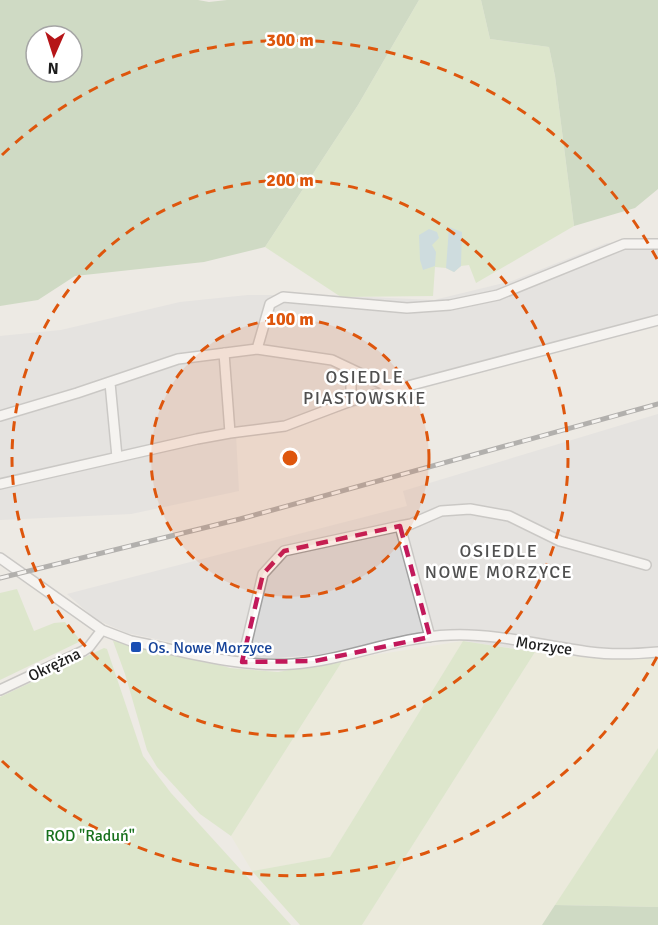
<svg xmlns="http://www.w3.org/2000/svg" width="658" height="925" viewBox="0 0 658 925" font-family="Signika,sans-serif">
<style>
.residential{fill:#dbdbdb}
.farmland{fill:#e9ead2}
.grass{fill:#cae3af}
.forest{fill:#abc89d;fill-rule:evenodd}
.water{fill:#a9cdd7}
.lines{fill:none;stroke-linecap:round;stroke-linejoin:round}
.minor-casing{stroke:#a1a1a1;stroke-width:12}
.minor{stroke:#fff;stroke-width:9}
.rail-casing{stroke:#6b6b6b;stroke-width:5}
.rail{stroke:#fff;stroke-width:3;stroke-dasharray:9;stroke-linecap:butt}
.marked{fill:none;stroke:#c2185b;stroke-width:4.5;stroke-dasharray:12 8;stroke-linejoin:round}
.ring{fill:none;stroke:#de560d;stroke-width:3;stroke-dasharray:10 8}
.transit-dot{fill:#1a4fb4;stroke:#fff;stroke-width:2}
.labels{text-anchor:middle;stroke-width:5;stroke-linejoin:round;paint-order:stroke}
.street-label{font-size:16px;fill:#1d1d1d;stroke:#fff}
.transit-label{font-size:16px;fill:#164399;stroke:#fff;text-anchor:start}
.park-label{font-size:16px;fill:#17701c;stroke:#fff}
.neighbourhood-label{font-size:18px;letter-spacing:1.5px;fill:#505050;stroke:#fff}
.centre{fill:#de560d;stroke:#fff;stroke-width:3}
.ring-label{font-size:18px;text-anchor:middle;font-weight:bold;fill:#de560d;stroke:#fff;stroke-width:5;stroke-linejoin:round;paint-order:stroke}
</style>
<rect width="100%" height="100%" fill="#edeae4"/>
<path class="residential" d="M 658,241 L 658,320 L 254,436 L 236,436 L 239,491 L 131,514 L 0,520 L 0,336 L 61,330 L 180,302 L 248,295 L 323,295 L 434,300 L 512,281 L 607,243 Z
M 658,414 L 658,657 L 594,658 L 544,653 L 463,641 L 460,629 L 413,634 L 318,655 L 277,658 L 243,657 L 127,633 L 95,619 L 67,594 L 407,506 L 403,491 Z"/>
<path class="farmland" d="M 463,641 L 330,857 L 252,871 L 231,836 L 343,660 Z
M 535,652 L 594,658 L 658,657 L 658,748 L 542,925 L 362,925 Z"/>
<path class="grass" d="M 419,0 L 481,0 L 490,39 L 549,47 L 555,76 L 574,226 L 476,283 L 469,265 L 461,266 L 454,272 L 446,268 L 435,267 L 433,296 L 341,297 L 265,247 L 358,105 Z
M 17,589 L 34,631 L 54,623 L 65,622 L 81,641 L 0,680 L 0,593 Z
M 113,641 L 171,651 L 230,668 L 278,672 L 343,660 L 231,836 L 200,814 L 157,767 L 147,750 L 125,674 Z
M 463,641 L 535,652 L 362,925 L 300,925 L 252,871 L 330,857 Z
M 104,648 L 107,649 L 143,756 L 171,793 L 291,925 L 0,925 L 0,697 Z
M 658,748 L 658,907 L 555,905 Z"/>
<path class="forest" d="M 0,0 L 198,0 L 209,2 L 227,0 L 419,0 L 358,105 L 265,247 L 204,262 L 75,276 L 38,300 L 0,306 ZM 36,36 L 72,36 L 72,72 L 36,72 Z
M 481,0 L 658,0 L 658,189 L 635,208 L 574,226 L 555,76 L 549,47 L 490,39 Z
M 555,905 L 658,907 L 658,925 L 542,925 Z"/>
<path class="water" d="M 449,227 L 462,232 L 461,266 L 454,272 L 446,268 Z
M 429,229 L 437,232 L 439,238 L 432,245 L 436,252 L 435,266 L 423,270 L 420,260 L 419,235 Z"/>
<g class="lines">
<defs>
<path id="minor" d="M 257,349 L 270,304 L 283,297 L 407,308 L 450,305 L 498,295 L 624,244 L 658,244
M 224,353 L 230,433
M 351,369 L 351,401
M 110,383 L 117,457
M 0,416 L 77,393 L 178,359 L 257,349 L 332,360 L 393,389
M 0,484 L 197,439 L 230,433 L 285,426 L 351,401 L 658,320
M 400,526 L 411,524 L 441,511 L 470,509 L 509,516 L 560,541 L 646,565
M 0,558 L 102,630 L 131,641 C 184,651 239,668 293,664 C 346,660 396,637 450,635 C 497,633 544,646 590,652 C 612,655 636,654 658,652
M 242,662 L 263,574 L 284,551 L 400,526 L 430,637
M 0,690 L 83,651 L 89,647 L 102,630"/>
</defs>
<use href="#minor" class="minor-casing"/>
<use href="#minor" class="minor"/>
<defs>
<path id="rail" d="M 0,578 L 240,519 L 658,404"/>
</defs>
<use href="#rail" class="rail-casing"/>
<use href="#rail" class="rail"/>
</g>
<path d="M0 0H658V925H0ZM 400,526 L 430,637 L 315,661 L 242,662 L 263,574 L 284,551 Z" fill="#edeae4" fill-opacity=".55" fill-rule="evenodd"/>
<path class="marked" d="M 400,526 L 430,637 L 315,661 L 242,662 L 263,574 L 284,551 Z"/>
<circle cx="290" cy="458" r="139" fill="#de560d" fill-opacity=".12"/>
<g class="ring">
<circle cx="290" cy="458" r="139"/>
<circle cx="290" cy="458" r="278"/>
<path d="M657 657A418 418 0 0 1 2 761M2 155A418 418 0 0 1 657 259"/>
</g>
<rect class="transit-dot" x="130" y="641" width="12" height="12" rx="3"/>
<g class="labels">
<g class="street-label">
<text transform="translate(544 645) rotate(8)" y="6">Morzyce</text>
<text transform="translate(54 664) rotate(-26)" y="6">Okrężna</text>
</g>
<g class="transit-label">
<text x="148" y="653">Os. Nowe Morzyce</text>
</g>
<g class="park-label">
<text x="90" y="841">ROD "Raduń"</text>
</g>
<g class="neighbourhood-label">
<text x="365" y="383">OSIEDLE<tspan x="365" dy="21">PIASTOWSKIE</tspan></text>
<text x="499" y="557">OSIEDLE<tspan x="499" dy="21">NOWE MORZYCE</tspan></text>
</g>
</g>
<circle cx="290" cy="458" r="9" class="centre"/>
<g class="ring-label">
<text x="290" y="46">300 m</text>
<text x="290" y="186">200 m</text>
<text x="290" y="325">100 m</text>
</g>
<g transform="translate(54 54) rotate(183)"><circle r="28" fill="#ffffff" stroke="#a5a5a5" stroke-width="1.5"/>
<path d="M0-4.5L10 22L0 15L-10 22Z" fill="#b61518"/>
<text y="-9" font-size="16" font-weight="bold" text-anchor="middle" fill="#1d1d1d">N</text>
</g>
</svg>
